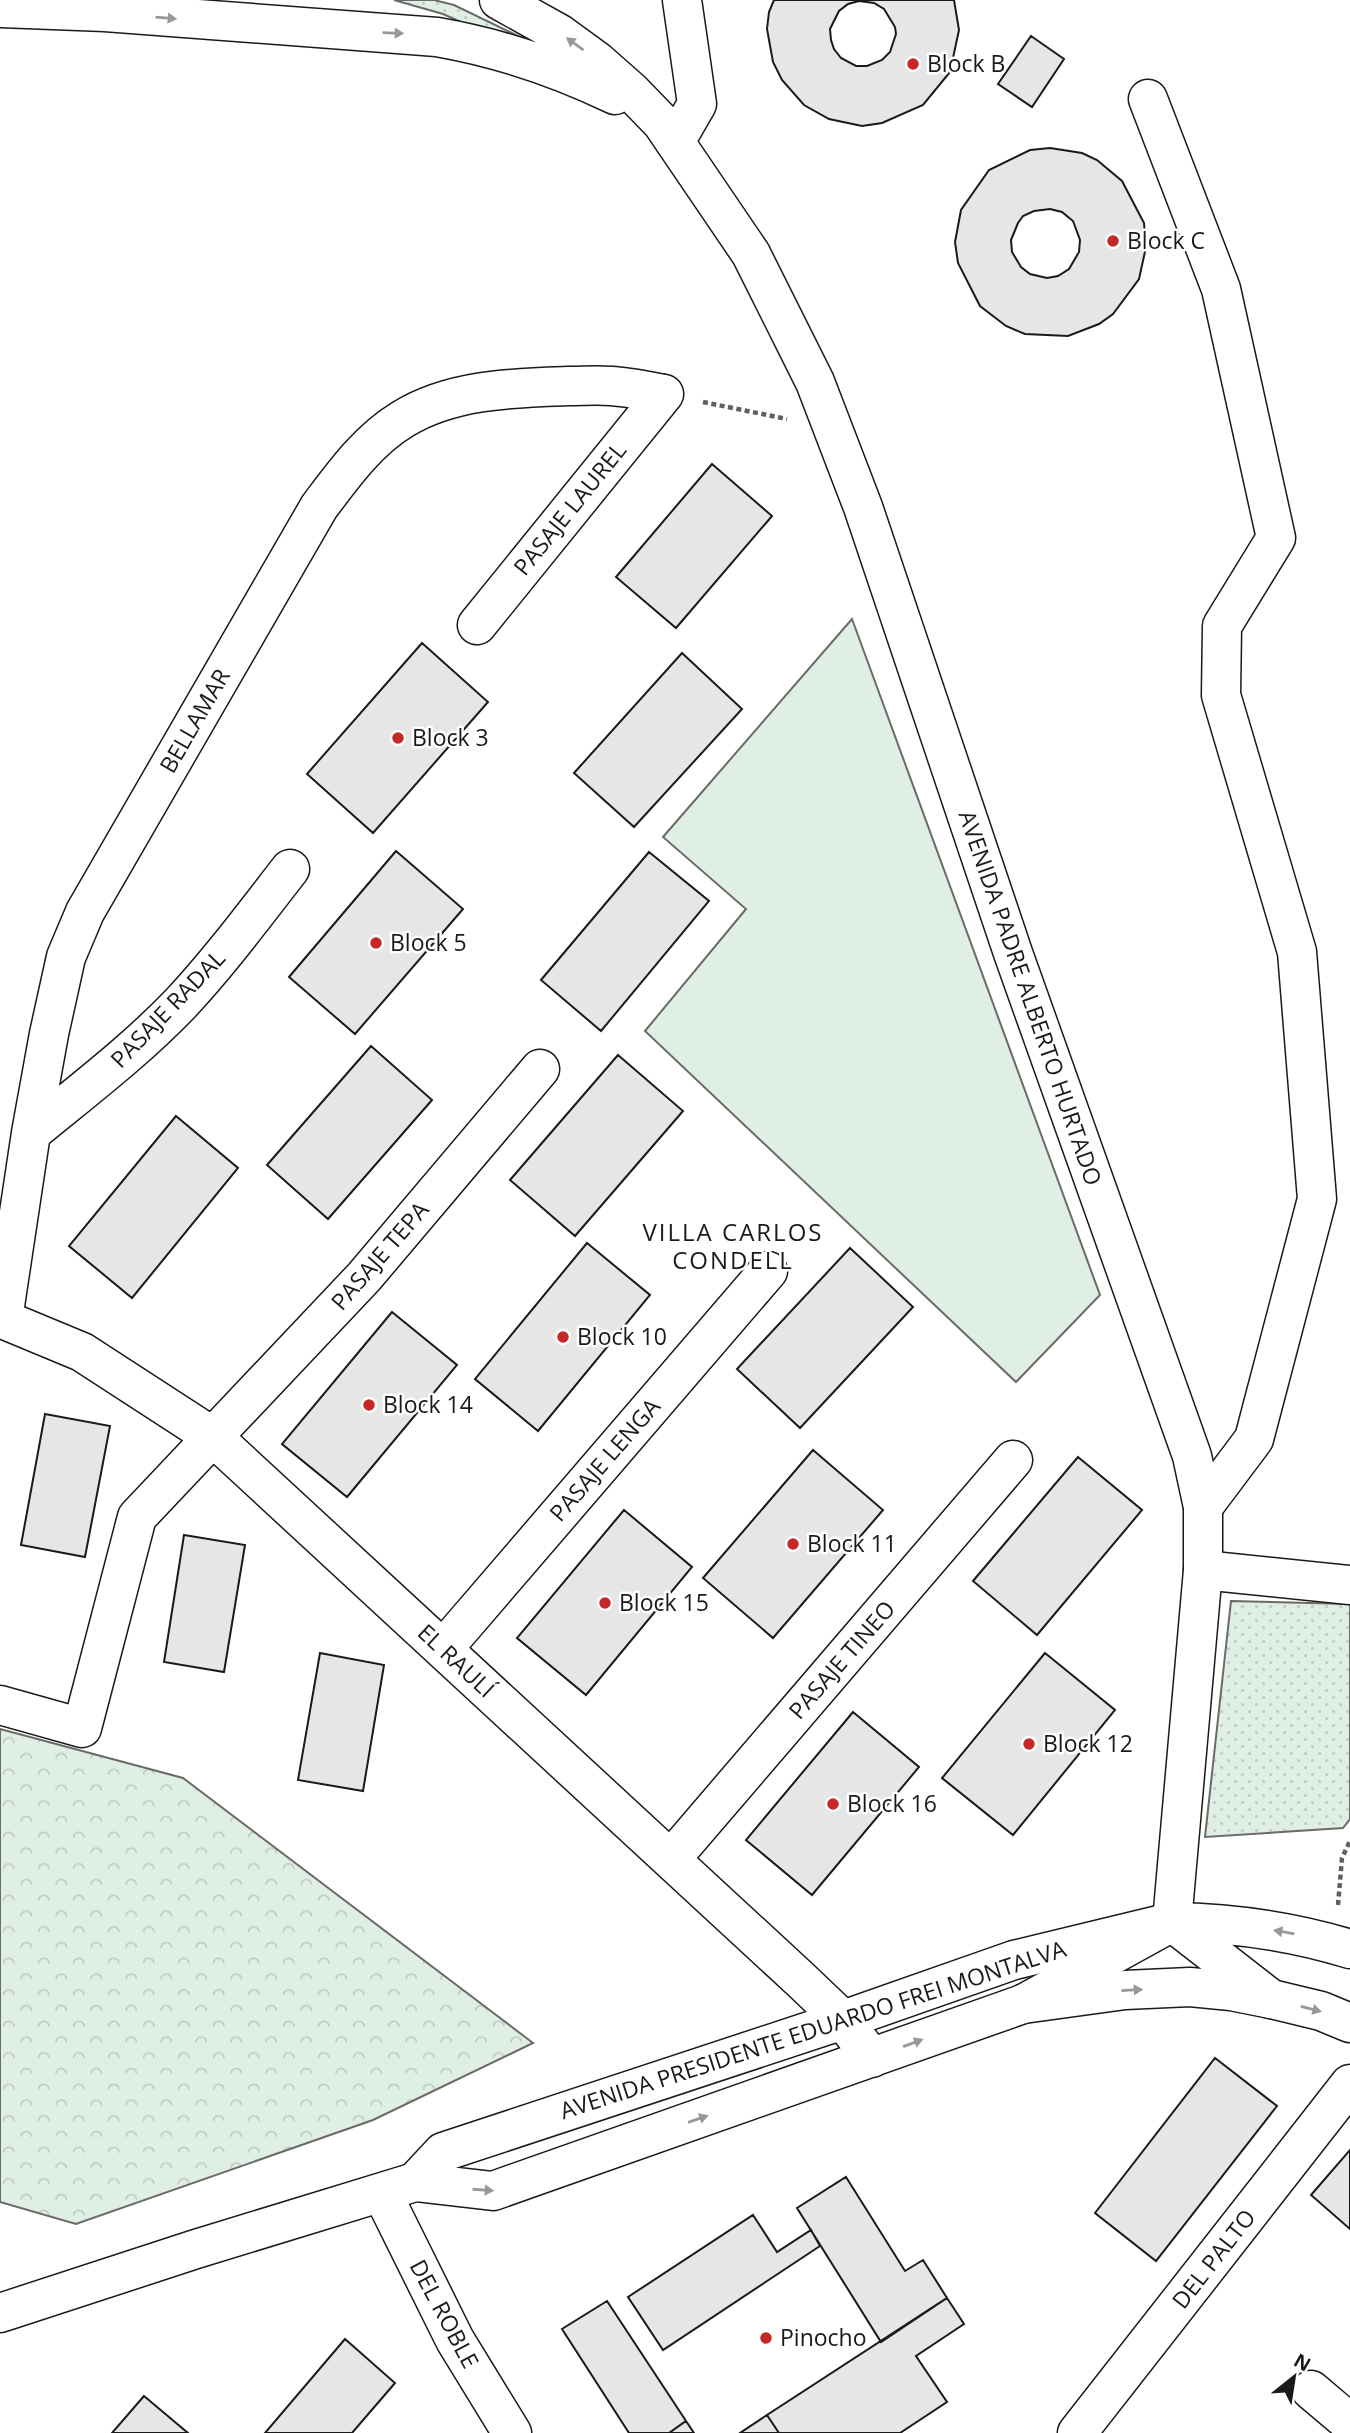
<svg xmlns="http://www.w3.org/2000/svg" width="1350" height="2433" viewBox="0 0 1350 2433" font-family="'Open Sans',sans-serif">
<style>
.grass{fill:url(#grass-dots);stroke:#6a6a6a;stroke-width:2}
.forest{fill:url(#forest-crowns);stroke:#6a6a6a;stroke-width:2}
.park{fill:#e0efe3;stroke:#6a6a6a;stroke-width:2}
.building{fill:#e6e6e6;stroke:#1a1a1a;stroke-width:2;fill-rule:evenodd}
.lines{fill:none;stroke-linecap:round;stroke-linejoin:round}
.minor-casing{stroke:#1a1a1a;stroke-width:41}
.major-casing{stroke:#1a1a1a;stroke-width:41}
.path{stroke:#5f5f5f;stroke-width:4.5;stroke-dasharray:5 3.5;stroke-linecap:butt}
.minor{stroke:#fff;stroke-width:38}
.major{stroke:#fff;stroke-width:38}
.oneway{fill:#989898}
.poi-dot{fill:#c62828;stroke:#fff;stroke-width:2.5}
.labels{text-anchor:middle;stroke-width:5;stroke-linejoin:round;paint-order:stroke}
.poi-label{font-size:23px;fill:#1a1a1a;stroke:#fff;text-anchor:start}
.street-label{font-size:23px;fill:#1a1a1a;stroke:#fff}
.neighbourhood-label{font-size:24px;letter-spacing:2px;fill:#1a1a1a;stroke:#fff}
</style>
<defs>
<pattern id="grass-dots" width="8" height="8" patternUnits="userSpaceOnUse" patternTransform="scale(1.75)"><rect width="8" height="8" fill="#e0efe3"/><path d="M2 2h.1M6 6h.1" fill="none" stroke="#c0ccc2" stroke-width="1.8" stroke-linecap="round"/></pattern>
<pattern id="forest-crowns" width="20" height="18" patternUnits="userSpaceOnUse" patternTransform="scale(1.75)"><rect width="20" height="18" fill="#e0efe3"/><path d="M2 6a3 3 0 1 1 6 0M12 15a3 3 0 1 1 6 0" fill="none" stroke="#c0ccc2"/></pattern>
</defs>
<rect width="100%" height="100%" fill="#fff"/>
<path class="grass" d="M 394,0 L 434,0 L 454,5 L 541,47 L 533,54 L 443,14 Z
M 1231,1601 L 1350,1604 L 1350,1819 L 1343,1828 L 1205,1837 Z"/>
<path class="forest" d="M 0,1729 L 183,1778 L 533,2043 L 373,2120 L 76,2224 L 0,2202 Z"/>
<path class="park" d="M 852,619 L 1100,1295 L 1016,1382 L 645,1031 L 746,909 L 663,837 Z"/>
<path class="building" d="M 774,0 L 954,0 L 959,30 L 950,72 L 923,105 L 882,123 L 862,126 L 829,119 L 804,105 L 782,80 L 773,62 L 767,29 L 769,12 ZM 859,1 L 874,3 L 884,9 L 895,27 L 896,34 L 890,52 L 882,60 L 867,66 L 856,66 L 841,58 L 834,49 L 831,40 L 830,29 L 839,11 L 848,4 Z
M 1031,36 L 1064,59 L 1032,107 L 998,84 Z
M 1050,148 L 1082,153 L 1097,160 L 1122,181 L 1144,223 L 1146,247 L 1139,279 L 1113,314 L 1099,324 L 1068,336 L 1025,334 L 1006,326 L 980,306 L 958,263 L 955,242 L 961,210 L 989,170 L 1030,150 ZM 1050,209 L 1062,212 L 1073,221 L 1080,240 L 1079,252 L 1069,269 L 1058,276 L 1047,278 L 1030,274 L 1021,267 L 1012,252 L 1011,240 L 1018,223 L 1023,216 L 1034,211 Z
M 712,464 L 772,516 L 676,628 L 616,577 Z
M 422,643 L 488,702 L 373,833 L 307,774 Z
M 682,653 L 742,709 L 634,827 L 574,773 Z
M 396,851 L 463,909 L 355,1034 L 289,977 Z
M 649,852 L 709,901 L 601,1031 L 541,980 Z
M 371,1046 L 432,1100 L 328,1219 L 267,1165 Z
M 618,1055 L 683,1111 L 575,1236 L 510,1180 Z
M 176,1116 L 238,1168 L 132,1298 L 69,1246 Z
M 587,1243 L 650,1295 L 538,1431 L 475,1379 Z
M 850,1248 L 913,1307 L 800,1428 L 737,1369 Z
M 392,1312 L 457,1365 L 347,1497 L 282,1444 Z
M 45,1414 L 110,1426 L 85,1557 L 21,1545 Z
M 813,1450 L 883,1510 L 773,1638 L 703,1578 Z
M 1078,1457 L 1142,1510 L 1037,1635 L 973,1581 Z
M 624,1510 L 692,1567 L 586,1695 L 517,1638 Z
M 184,1535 L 245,1545 L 224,1672 L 164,1662 Z
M 320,1653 L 384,1665 L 363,1791 L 298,1780 Z
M 1045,1653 L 1115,1710 L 1013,1835 L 942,1778 Z
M 853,1712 L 919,1767 L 812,1895 L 746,1840 Z
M 1215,2058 L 1277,2106 L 1156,2261 L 1095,2213 Z
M 1350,2150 L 1350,2229 L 1311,2195 Z
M 846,2177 L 905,2271 L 923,2260 L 947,2298 L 881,2342 L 797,2208 Z
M 753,2215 L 777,2252 L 811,2230 L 820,2246 L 663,2350 L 628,2297 Z
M 947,2298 L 964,2324 L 916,2356 L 947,2402 L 900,2433 L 779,2433 L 767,2415 Z
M 607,2301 L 686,2421 L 669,2433 L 629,2433 L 562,2329 Z
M 345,2339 L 395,2383 L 352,2433 L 265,2433 Z
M 144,2396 L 188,2433 L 112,2433 Z
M 767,2415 L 779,2433 L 740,2433 Z
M 686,2421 L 694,2433 L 669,2433 Z"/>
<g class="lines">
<defs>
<path id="minor" d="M 1148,99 L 1221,289 L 1276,538 L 1222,626 L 1221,695 L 1297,952 L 1317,1199 L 1254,1439 L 1203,1507
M 675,142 L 697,104 L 682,0
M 477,625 L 664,394
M 31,1133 C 82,1091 135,1051 181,1003 C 220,961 255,914 290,869
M 0,1318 L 82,1352 L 213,1437 L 801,1980 L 843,2020 L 872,2058
M 3,1319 L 31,1133 L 49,1034 L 66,957 L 85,912 L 319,507 C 343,475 368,440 403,419 C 452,389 513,388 569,386 C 583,386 597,385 611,386 C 629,387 647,391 664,394
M 1203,1570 L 1350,1585
M 443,1649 L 768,1271
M 0,1705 L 82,1728 L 137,1517 L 364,1277 L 540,1069
M 671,1859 L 1013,1460
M 415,2182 L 443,2152 L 843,2020 L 1014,1960 L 1159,1925
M 382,2193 L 455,2340 L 512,2433
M 0,2313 L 196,2249 L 415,2182 L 493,2191 L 1023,2004 L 1125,1990 L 1190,1987 L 1231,1991 L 1271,1999
M 1311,2390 L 1350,2423
M 1077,2433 L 1350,2084"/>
<path id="major" d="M 499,0 L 560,34 L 597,61 L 631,91 L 662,123 L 751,254 L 815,382 L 863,507 L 1013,953 L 1192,1456 L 1203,1507 L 1203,1570 L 1172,1922
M 0,8 L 105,12 L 437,37 C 500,48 557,67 615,95
M 1172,1922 L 1271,1999 L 1321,2011 L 1350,2023
M 1172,1922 C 1233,1923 1292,1931 1350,1949
M 1023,2004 L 1172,1922"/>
</defs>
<use href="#minor" class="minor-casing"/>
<use href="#major" class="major-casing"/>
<path class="path" d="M 703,402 L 787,419
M 1338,1905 L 1342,1858 L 1350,1841"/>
<use href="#minor" class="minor"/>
<use href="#major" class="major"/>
</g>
<defs><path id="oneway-solid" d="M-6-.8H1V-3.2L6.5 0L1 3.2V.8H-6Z" transform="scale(1.75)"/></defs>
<g class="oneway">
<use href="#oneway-solid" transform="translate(166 18) rotate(5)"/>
<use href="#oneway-solid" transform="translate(393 33) rotate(2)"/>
<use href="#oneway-solid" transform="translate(575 44) rotate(-144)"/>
<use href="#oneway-solid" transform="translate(1284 1932) rotate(-170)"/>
<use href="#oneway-solid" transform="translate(1132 1990) rotate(-3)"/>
<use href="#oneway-solid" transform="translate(1311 2009) rotate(14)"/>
<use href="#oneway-solid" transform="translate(913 2043) rotate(-20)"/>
<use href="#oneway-solid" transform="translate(698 2119) rotate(-19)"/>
<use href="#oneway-solid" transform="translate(483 2190) rotate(4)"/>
</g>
<g class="poi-dot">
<circle cx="913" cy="64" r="7"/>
<circle cx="1113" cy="241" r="7"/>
<circle cx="398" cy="738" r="7"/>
<circle cx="376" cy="943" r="7"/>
<circle cx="563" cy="1337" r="7"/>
<circle cx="369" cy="1405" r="7"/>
<circle cx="793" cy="1544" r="7"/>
<circle cx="605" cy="1603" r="7"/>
<circle cx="1029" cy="1744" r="7"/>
<circle cx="833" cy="1804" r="7"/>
<circle cx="766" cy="2338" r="7"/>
</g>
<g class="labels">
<g class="poi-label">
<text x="927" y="72">Block B</text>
<text x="1127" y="249">Block C</text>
<text x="412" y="746">Block 3</text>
<text x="390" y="951">Block 5</text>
<text x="577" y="1345">Block 10</text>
<text x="383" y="1413">Block 14</text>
<text x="807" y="1552">Block 11</text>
<text x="619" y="1611">Block 15</text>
<text x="1043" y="1752">Block 12</text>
<text x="847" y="1812">Block 16</text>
<text x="780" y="2346">Pinocho</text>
</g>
<g class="street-label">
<text transform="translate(570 509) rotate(-51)" y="8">PASAJE LAUREL</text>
<text transform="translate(195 721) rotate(-60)" y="8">BELLAMAR</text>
<text transform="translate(1030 998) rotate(71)" y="8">AVENIDA PADRE ALBERTO HURTADO</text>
<text transform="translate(168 1009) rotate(-46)" y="8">PASAJE RADAL</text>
<text transform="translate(380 1256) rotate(-49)" y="8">PASAJE TEPA</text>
<text transform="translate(605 1460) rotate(-49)" y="8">PASAJE LENGA</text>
<text transform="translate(842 1660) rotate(-49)" y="8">PASAJE TINEO</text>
<text transform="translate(456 1661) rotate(43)" y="8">EL RAULÍ</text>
<text transform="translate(813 2030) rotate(-18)" y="8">AVENIDA PRESIDENTE EDUARDO FREI MONTALVA</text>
<text transform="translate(1214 2259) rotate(-52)" y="8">DEL PALTO</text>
<text transform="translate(444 2314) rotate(62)" y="8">DEL ROBLE</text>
</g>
<g class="neighbourhood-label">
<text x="733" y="1241">VILLA CARLOS<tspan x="733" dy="28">CONDELL</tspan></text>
</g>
</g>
<g transform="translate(1294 2377) rotate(30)" stroke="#ffffff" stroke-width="5" paint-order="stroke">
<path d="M0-5L12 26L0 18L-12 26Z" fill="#1a1a1a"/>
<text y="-10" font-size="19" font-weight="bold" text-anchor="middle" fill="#1a1a1a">N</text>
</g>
</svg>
